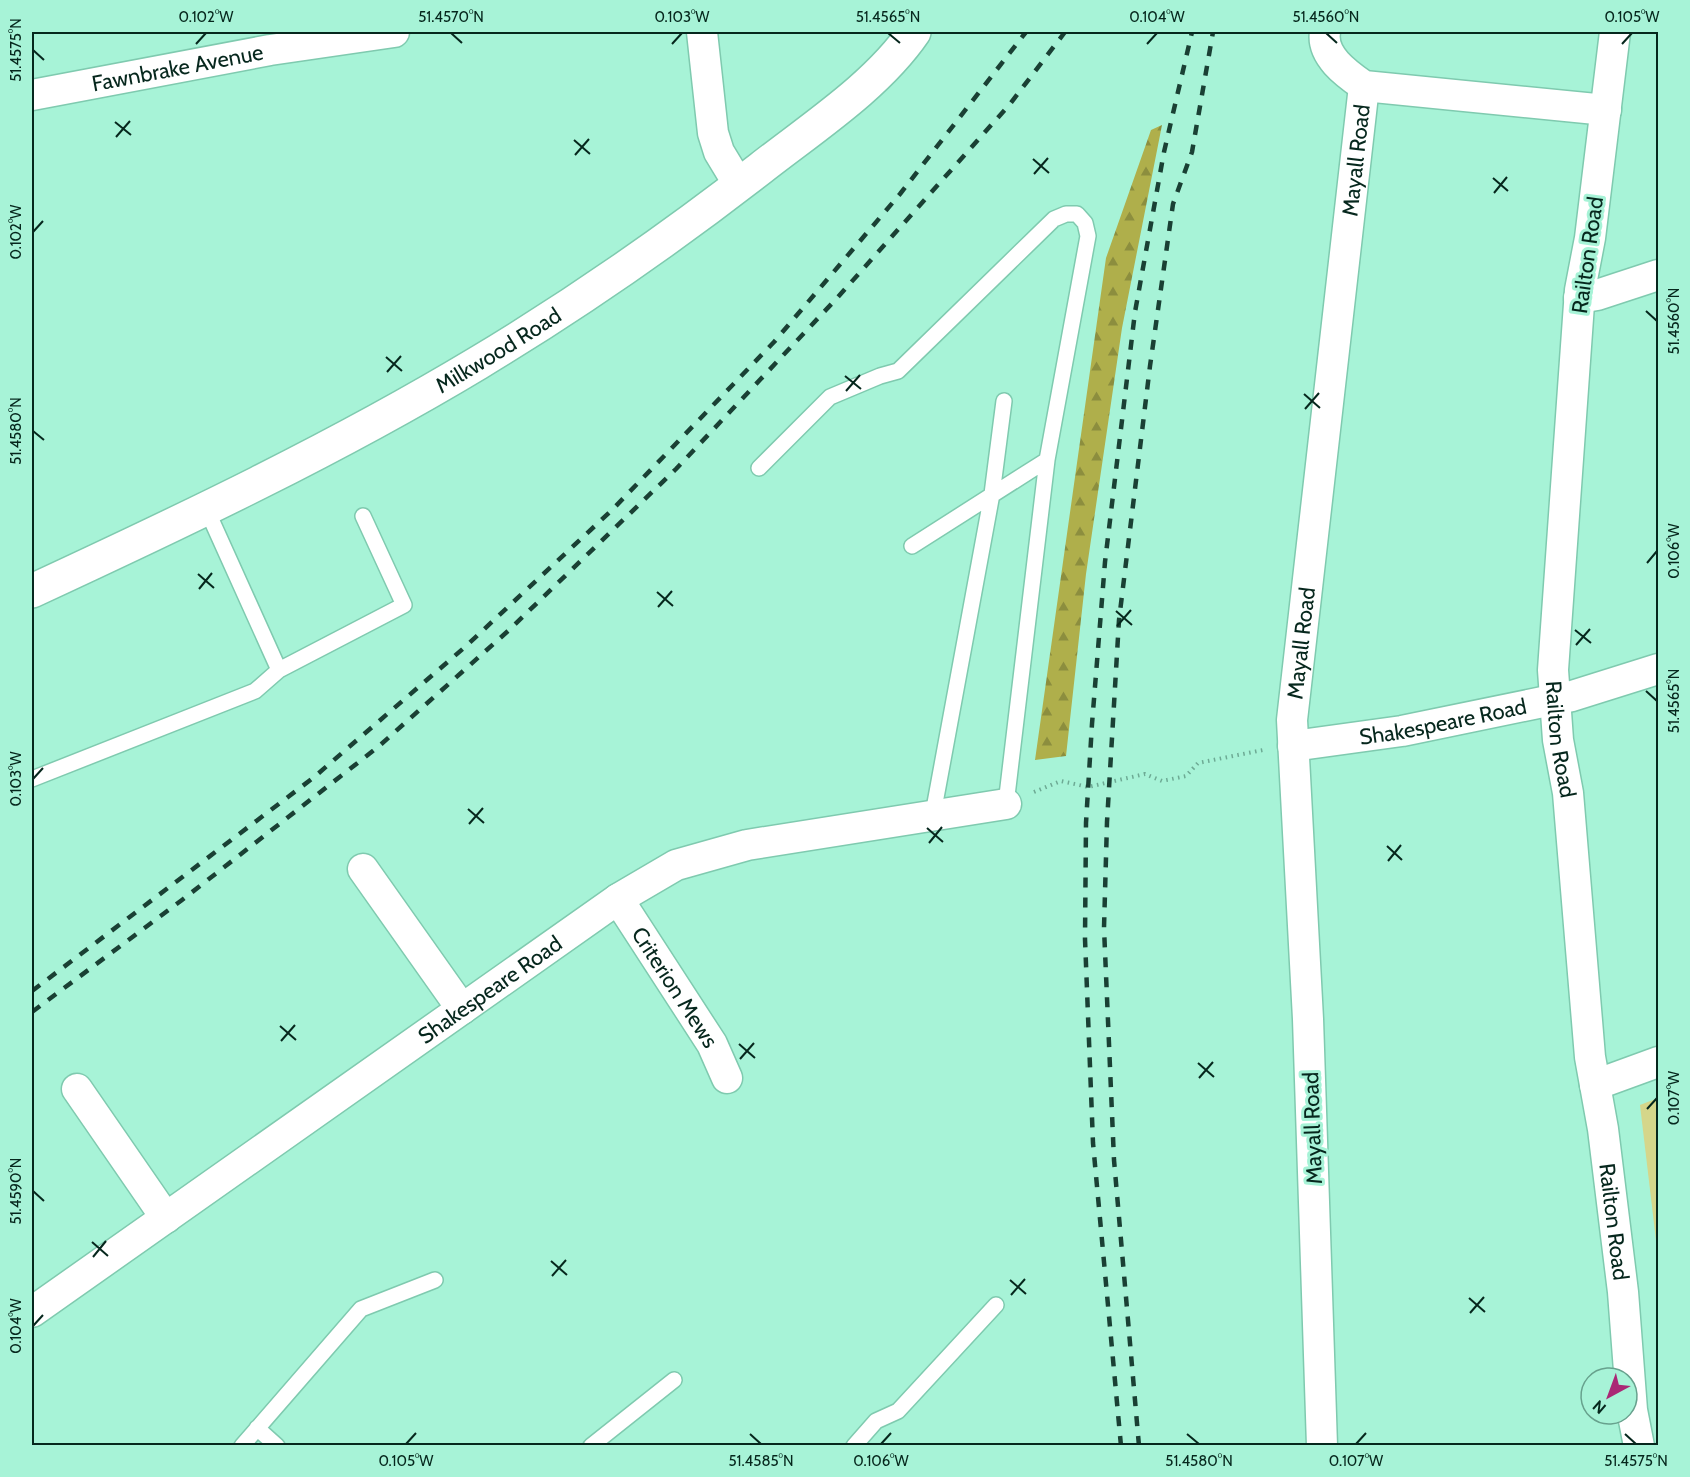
<svg xmlns="http://www.w3.org/2000/svg" width="1690" height="1477" viewBox="0 0 1690 1477" font-family="Cabin,sans-serif">
<style>
.forest{fill:url(#forest-firs)}
.garden{fill:#d5d68a}
.lines{fill:none;stroke-linecap:round;stroke-linejoin:round}
.service-casing{stroke:#7fcaaf;stroke-width:18}
.minor-casing{stroke:#7fcaaf;stroke-width:33}
.secondary-casing{stroke:#7fcaaf;stroke-width:36}
.path{stroke:#6daa94;stroke-width:4;stroke-dasharray:1.5 4.5;stroke-linecap:butt}
.service{stroke:#fff;stroke-width:15}
.minor{stroke:#fff;stroke-width:30}
.secondary{stroke:#fff;stroke-width:33}
.rail{stroke:#1a4034;stroke-width:4.5;stroke-dasharray:10 10;stroke-linecap:butt}
.ticks{fill:none;stroke:#06271d;stroke-width:2}
.labels{text-anchor:middle;stroke-width:6;stroke-linejoin:round;paint-order:stroke}
.street-label{font-size:22px;fill:#06271d;stroke:#a7f3d7}
.neatline{fill:none;stroke:#06271d;stroke-width:2}
.ticks-label{font-size:15px;text-anchor:middle;fill:#06271d}
</style>
<defs>
<pattern id="forest-firs" width="22" height="20" patternUnits="userSpaceOnUse" patternTransform="scale(1.5)"><rect width="22" height="20" fill="#afaf4b"/><path d="M5 1l3.5 6h-7zM16 11l3.5 6h-7z" fill="#8c8e3e"/></pattern>
</defs>
<rect width="100%" height="100%" fill="#a7f3d7"/>
<path class="forest" d="M 1162,125 L 1122,328 L 1086,574 L 1066,756 L 1035,760 L 1106,258 L 1151,130 Z"/>
<path class="garden" d="M 1658,1098 L 1658,1249 L 1657,1249 L 1640,1105 Z"/>
<g class="lines">
<defs>
<path id="service" d="M 759,468 L 830,397 L 880,376 L 898,371 L 1054,219 L 1066,214 L 1077,214 L 1085,223 L 1088,236 L 1047,460 L 1006,804
M 206,508 L 279,670
M 912,546 L 1047,460
M 32,779 L 255,691 L 279,670 L 404,605 L 363,516
M 933,814 L 992,494 L 1004,401
M 257,1428 L 277,1446
M 242,1446 L 361,1309 L 435,1280
M 591,1446 L 674,1380
M 854,1446 L 876,1421 L 898,1411 L 996,1305"/>
<g id="minor">
<path d="M 702,32 L 713,133 L 719,152 L 739,185"/>
<path d="M 1325,32 C 1321,56 1347,74 1364,86 L 1606,110"/>
<path id="s1" d="M 1615,32 L 1590,238 L 1580,290 L 1553,670 L 1558,740 L 1568,793 L 1590,1057 L 1603,1129 L 1623,1292 L 1632,1410 L 1639,1446"/>
<path id="s2" d="M 32,95 L 270,50 L 394,32"/>
<path d="M 1579,298 L 1597,295 L 1658,275"/>
<path id="s3" d="M 1293,746 L 1402,731 L 1572,696 L 1658,669"/>
<path d="M 363,869 L 462,1009"/>
<path id="s4" d="M 618,899 L 712,1044 L 727,1078"/>
<path d="M 1595,1085 L 1658,1062"/>
<path d="M 77,1089 L 166,1218"/>
<path id="s5" d="M 32,1312 L 618,899 L 676,865 L 747,845 L 1006,804"/>
<path id="s6" d="M 1322,1446 L 1308,1019 L 1292,720 L 1364,86"/>
</g>
<g id="secondary">
<path id="s7" d="M 32,591 C 183,521 335,449 478,363 C 576,304 671,238 761,168 C 812,128 877,86 914,32"/>
</g>
</defs>
<use href="#service" class="service-casing"/>
<use href="#minor" class="minor-casing"/>
<use href="#secondary" class="secondary-casing"/>
<path class="path" d="M 1034,792 L 1061,781 L 1088,787 L 1145,774 L 1162,781 L 1186,776 L 1198,763 L 1263,750"/>
<use href="#service" class="service"/>
<use href="#minor" class="minor"/>
<use href="#secondary" class="secondary"/>
<path class="rail" d="M 32,991 L 313,778 L 465,647 L 612,510 L 774,342 L 900,194 L 1026,32
M 32,1012 L 182,900 L 378,747 L 508,631 L 676,469 L 838,297 L 1010,104 L 1065,32
M 1121,1446 L 1093,1143 L 1085,939 L 1086,823 L 1092,724 L 1105,562 L 1135,312 L 1164,152 L 1192,32
M 1139,1446 L 1114,1160 L 1104,928 L 1107,822 L 1119,620 L 1150,366 L 1173,204 L 1192,152 L 1213,32"/>
</g>
<path class="ticks" d="M 451,33 L 462,43M 888,33 L 900,43M 1326,33 L 1337,43M 196,44 L 206,33M 672,44 L 682,33M 1147,44 L 1157,33M 1622,44 L 1632,33M 33,50 L 44,60M 115,122 L 131,135M 116,137 L 130,121M 574,140 L 590,154M 575,155 L 589,139M 1033,159 L 1049,173M 1034,174 L 1048,158M 1493,178 L 1508,191M 1494,193 L 1507,177M 33,232 L 43,221M 1646,311 L 1657,321M 386,357 L 402,371M 387,372 L 401,356M 845,376 L 861,389M 846,391 L 860,375M 1304,394 L 1320,408M 1305,409 L 1319,393M 33,431 L 44,440M 1647,563 L 1657,551M 198,574 L 214,588M 199,589 L 212,573M 657,592 L 673,606M 658,607 L 672,591M 1116,611 L 1132,625M 1117,626 L 1131,610M 1575,630 L 1591,643M 1576,645 L 1590,629M 1646,691 L 1657,701M 33,779 L 43,768M 468,809 L 484,823M 469,824 L 483,808M 927,828 L 943,842M 929,843 L 942,827M 1387,846 L 1402,860M 1388,861 L 1401,845M 280,1026 L 296,1040M 281,1041 L 295,1025M 739,1044 L 755,1058M 740,1059 L 754,1043M 1198,1063 L 1214,1077M 1199,1078 L 1213,1062M 1647,1109 L 1657,1098M 33,1191 L 44,1201M 92,1242 L 108,1256M 93,1257 L 106,1241M 551,1261 L 567,1275M 552,1276 L 566,1260M 1010,1280 L 1026,1294M 1011,1295 L 1025,1279M 1469,1298 L 1485,1312M 1470,1313 L 1484,1297M 33,1326 L 43,1315M 750,1434 L 761,1444M 1187,1434 L 1199,1444M 1625,1434 L 1636,1444M 406,1444 L 416,1433M 881,1444 L 891,1433M 1356,1444 L 1366,1433"/>
<g class="labels">
<g class="street-label">
<text dy="8" stroke="none"><textPath href="#s2" startOffset="148">Fawnbrake Avenue</textPath></text>
<text dy="8" stroke="none"><textPath href="#s6" startOffset="1290">Mayall Road</textPath></text>
<text transform="translate(1587 255) rotate(-82)" y="8">Railton Road</text>
<text dy="8" stroke="none"><textPath href="#s7" startOffset="525">Milkwood Road</textPath></text>
<text dy="8" stroke="none"><textPath href="#s6" startOffset="804">Mayall Road</textPath></text>
<text dy="8" stroke="none"><textPath href="#s3" startOffset="152">Shakespeare Road</textPath></text>
<text dy="8" stroke="none"><textPath href="#s1" startOffset="711">Railton Road</textPath></text>
<text dy="8" stroke="none"><textPath href="#s4" startOffset="105">Criterion Mews</textPath></text>
<text dy="8" stroke="none"><textPath href="#s5" startOffset="560">Shakespeare Road</textPath></text>
<text transform="translate(1312 1128) rotate(-92)" y="8">Mayall Road</text>
<text dy="8" stroke="none"><textPath href="#s1" startOffset="1197">Railton Road</textPath></text>
</g>
</g>
<rect width="1690" height="1477" fill="none" stroke="#a7f3d7" stroke-width="66"/>
<g transform="translate(1609 1396) rotate(221)"><circle r="28" fill="#a7f3d7" stroke="#67a18d" stroke-width="1.5"/>
<path d="M0-4.5L10 22L0 15L-10 22Z" fill="#aa2875"/>
<text y="-9" font-size="16" font-weight="bold" text-anchor="middle" fill="#06271d">N</text>
</g>
<rect x="33" y="33" width="1624" height="1411" class="neatline"/>
<g class="ticks-label">
<text x="206" y="22">0.102°W</text>
<text x="451" y="22">51.4570°N</text>
<text x="682" y="22">0.103°W</text>
<text x="888" y="22">51.4565°N</text>
<text x="1157" y="22">0.104°W</text>
<text x="1326" y="22">51.4560°N</text>
<text x="1632" y="22">0.105°W</text>
<text transform="translate(16 50) rotate(-90)" y="5">51.4575°N</text>
<text transform="translate(16 232) rotate(-90)" y="5">0.102°W</text>
<text transform="translate(1674 321) rotate(-90)" y="5">51.4560°N</text>
<text transform="translate(16 431) rotate(-90)" y="5">51.4580°N</text>
<text transform="translate(1674 551) rotate(-90)" y="5">0.106°W</text>
<text transform="translate(1674 701) rotate(-90)" y="5">51.4565°N</text>
<text transform="translate(16 779) rotate(-90)" y="5">0.103°W</text>
<text transform="translate(1674 1098) rotate(-90)" y="5">0.107°W</text>
<text transform="translate(16 1191) rotate(-90)" y="5">51.4590°N</text>
<text transform="translate(16 1326) rotate(-90)" y="5">0.104°W</text>
<text x="406" y="1466">0.105°W</text>
<text x="761" y="1466">51.4585°N</text>
<text x="881" y="1466">0.106°W</text>
<text x="1199" y="1466">51.4580°N</text>
<text x="1356" y="1466">0.107°W</text>
<text x="1636" y="1466">51.4575°N</text>
</g>
</svg>
